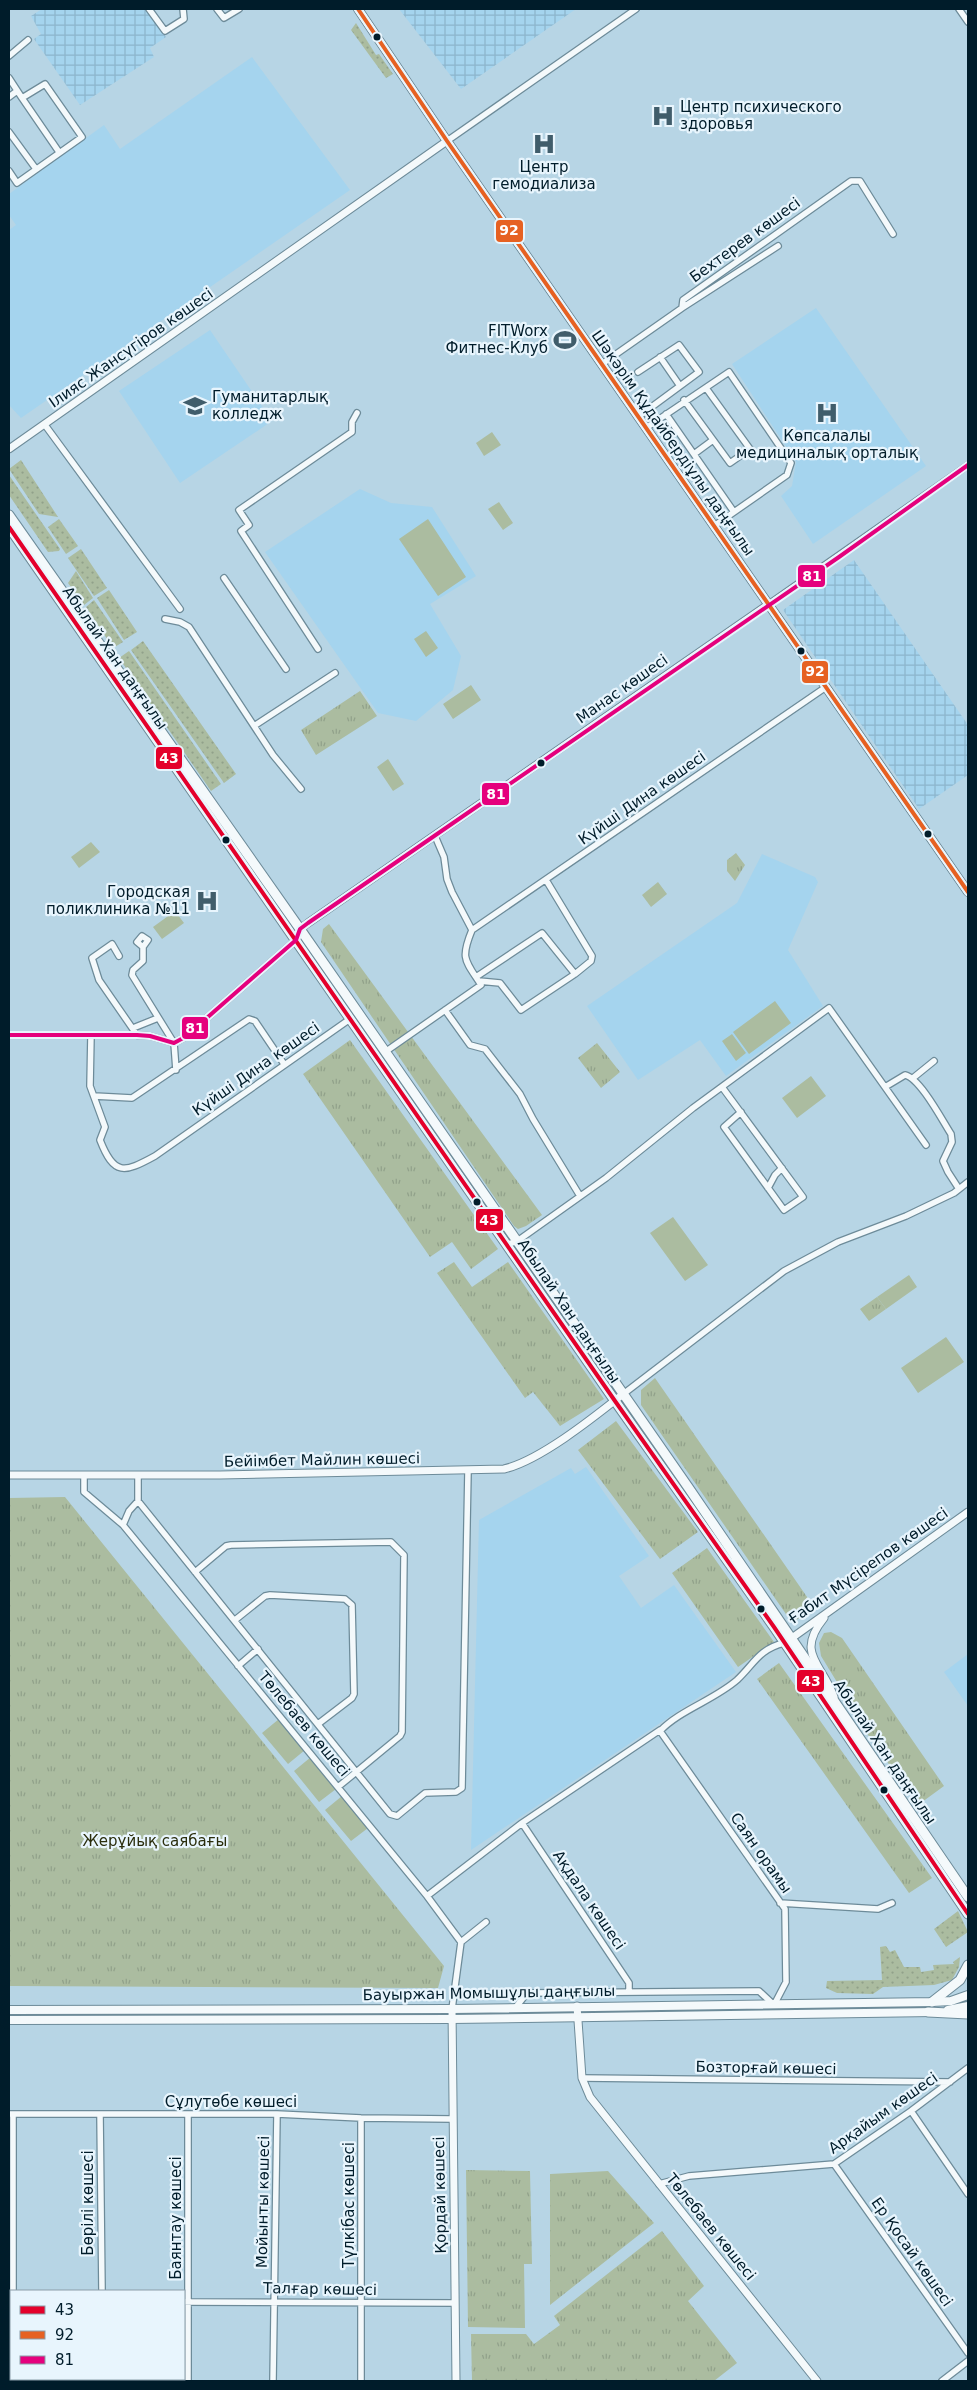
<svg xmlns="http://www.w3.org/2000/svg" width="977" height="2390" viewBox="0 0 977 2390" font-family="'DejaVu Sans',sans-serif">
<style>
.built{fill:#a5d4ee}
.industrial{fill:url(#industrial-grid)}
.grass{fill:url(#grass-dots)}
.park{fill:url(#park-tufts)}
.garden{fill:#abbca0}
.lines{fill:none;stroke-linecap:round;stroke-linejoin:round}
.minor-casing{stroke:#6d8b99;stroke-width:8}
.tertiary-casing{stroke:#6d8b99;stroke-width:9}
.secondary-casing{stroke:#6d8b99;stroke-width:10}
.primary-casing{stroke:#6d8b99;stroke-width:11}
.minor{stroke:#f4f9fb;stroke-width:5.5}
.tertiary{stroke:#f4f9fb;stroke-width:7}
.secondary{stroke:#f4f9fb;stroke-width:8}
.primary{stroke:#f4f9fb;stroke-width:9}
.bus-1-casing{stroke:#e8f5fd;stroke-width:8}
.bus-2-casing{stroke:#e8f5fd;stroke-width:8}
.bus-3-casing{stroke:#e8f5fd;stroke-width:8}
.bus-1{stroke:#e4002b;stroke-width:4}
.bus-2{stroke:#e66122;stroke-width:4}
.bus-3{stroke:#e5007d;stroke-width:4}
.bus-dot{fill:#001c2a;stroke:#e8f5fd;stroke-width:2}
.labels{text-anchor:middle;stroke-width:4.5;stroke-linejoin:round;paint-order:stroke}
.poi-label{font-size:15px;fill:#001c2a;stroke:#e8f5fd;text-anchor:start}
.street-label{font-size:15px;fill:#001c2a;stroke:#e8f5fd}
.park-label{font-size:15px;fill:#2a2d0c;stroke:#e8f5fd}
.line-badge{stroke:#e8f5fd;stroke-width:2}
.badge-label{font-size:14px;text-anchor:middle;font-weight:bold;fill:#fff}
</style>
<defs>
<pattern id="industrial-grid" width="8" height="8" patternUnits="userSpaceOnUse" patternTransform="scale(1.25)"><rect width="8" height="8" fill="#a5d4ee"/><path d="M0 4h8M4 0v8" fill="none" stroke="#8cb5cc"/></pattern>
<pattern id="grass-dots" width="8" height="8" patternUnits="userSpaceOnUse" patternTransform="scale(1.25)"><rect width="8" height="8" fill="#abbca0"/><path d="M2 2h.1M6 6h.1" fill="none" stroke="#91a18a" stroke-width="1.8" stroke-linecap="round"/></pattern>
<pattern id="park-tufts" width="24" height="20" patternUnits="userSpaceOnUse" patternTransform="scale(1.25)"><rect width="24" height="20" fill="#abbca0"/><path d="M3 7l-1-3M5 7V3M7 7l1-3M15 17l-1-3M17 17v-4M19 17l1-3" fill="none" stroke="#91a18a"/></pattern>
</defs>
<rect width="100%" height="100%" fill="#b7d5e5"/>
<path class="built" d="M 252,57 L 350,190 L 21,418 L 9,405 L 9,230 L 16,225 L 9,215 L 9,194 L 104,125 L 120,149 Z
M 816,308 L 926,466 L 813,544 L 781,496 L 792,486 L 796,462 L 732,364 Z
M 210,330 L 272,421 L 180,483 L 119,391 Z
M 360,489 L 391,503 L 432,507 L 476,576 L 430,604 L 461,656 L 453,690 L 416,721 L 378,713 L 265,552 Z
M 762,854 L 815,877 L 818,882 L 788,950 L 823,1006 L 726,1076 L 700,1040 L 638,1080 L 587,1006 L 737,903 Z
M 586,1467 L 649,1556 L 619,1576 L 641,1608 L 674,1585 L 736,1672 L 471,1850 L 479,1520 L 571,1468 L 575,1474 Z
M 968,1654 L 968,1706 L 944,1672 Z"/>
<path class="industrial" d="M 42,9 L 147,9 L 166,37 L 150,48 L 154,57 L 80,105 L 34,39 L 41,34 L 31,16 Z
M 399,9 L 576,9 L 461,89 Z
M 854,560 L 968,725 L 968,775 L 919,809 L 783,610 Z"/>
<path class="grass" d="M 356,23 L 376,55 L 379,54 L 393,74 L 386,78 L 351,30 Z
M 21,460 L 58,517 L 39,514 L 9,469 Z
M 9,475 L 60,549 L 59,551 L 48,552 L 9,495 Z
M 59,519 L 78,546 L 66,554 L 48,527 Z
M 81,549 L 107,588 L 94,596 L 68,558 Z
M 76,571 L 93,598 L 84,605 L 68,583 Z
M 109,590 L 137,632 L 124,640 L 97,598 Z
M 94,600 L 123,642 L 113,648 L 86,607 Z
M 143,641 L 236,774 L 224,783 L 131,650 Z
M 129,651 L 221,784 L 211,791 L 119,658 Z
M 958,1911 L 968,1932 L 946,1947 L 934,1929 Z
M 886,1946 L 890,1952 L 895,1950 L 904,1967 L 920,1967 L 921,1972 L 934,1970 L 933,1965 L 954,1964 L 953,1962 L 960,1957 L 959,1967 L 952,1980 L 934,1985 L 883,1987 L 873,1994 L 837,1993 L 826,1988 L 827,1981 L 882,1980 L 880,1947 Z"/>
<path class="park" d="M 360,691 L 377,716 L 316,755 L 301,730 Z
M 736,853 L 745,865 L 735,881 L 727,871 L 727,860 Z
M 329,924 L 542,1215 L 526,1226 L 518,1229 L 514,1226 L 321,942 L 323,929 Z
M 350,1040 L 498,1249 L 471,1269 L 452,1242 L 430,1257 L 303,1074 Z
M 597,1043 L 620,1072 L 601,1088 L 578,1058 Z
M 454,1262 L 472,1287 L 508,1262 L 604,1399 L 560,1426 L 533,1392 L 525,1398 L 437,1273 Z
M 877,1297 L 886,1309 L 869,1321 L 860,1309 Z
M 655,1378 L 814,1607 L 795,1621 L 788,1617 L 641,1405 L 641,1390 Z
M 616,1421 L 698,1532 L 660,1559 L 578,1450 Z
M 65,1497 L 444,1966 L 438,1988 L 9,1986 L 9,1498 Z
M 707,1548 L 774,1642 L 738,1667 L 672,1573 Z
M 831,1632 L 842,1638 L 944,1786 L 918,1805 L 846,1704 L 840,1687 L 821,1656 L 819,1643 L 824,1633 Z
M 779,1663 L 932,1878 L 909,1893 L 757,1679 Z
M 466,2170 L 530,2171 L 532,2264 L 524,2264 L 525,2328 L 468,2327 Z
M 608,2171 L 654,2223 L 550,2305 L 550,2174 Z
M 662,2231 L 704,2286 L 688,2301 L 737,2363 L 714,2381 L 472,2381 L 471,2334 L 526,2334 L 534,2344 L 560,2325 L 554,2316 Z"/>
<path class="garden" d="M 492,432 L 501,445 L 484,456 L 476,443 Z
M 499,502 L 513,523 L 503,530 L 488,509 Z
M 428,519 L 466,577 L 438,596 L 399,539 Z
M 426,631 L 438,648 L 426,657 L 414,639 Z
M 471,685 L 481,700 L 453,719 L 443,704 Z
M 388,759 L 404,784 L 393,791 L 377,767 Z
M 91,842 L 100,852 L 79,868 L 71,857 Z
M 658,882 L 667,894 L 651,907 L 642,895 Z
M 175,911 L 184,923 L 162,939 L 153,927 Z
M 775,1001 L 791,1023 L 749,1054 L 733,1032 Z
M 732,1034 L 746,1053 L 736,1061 L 722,1041 Z
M 811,1076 L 826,1096 L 797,1118 L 782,1098 Z
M 673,1217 L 708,1265 L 685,1281 L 650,1233 Z
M 909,1275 L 917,1287 L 886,1309 L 877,1297 Z
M 946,1337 L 964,1362 L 918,1393 L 901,1368 Z
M 279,1719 L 305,1750 L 288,1764 L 262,1733 Z
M 311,1757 L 336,1789 L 319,1802 L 294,1771 Z
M 342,1796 L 368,1828 L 351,1841 L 325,1810 Z"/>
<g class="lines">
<defs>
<path id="minor" d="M 149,9 L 165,31 L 184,19 L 183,9
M 217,9 L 224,18 L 239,9
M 959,9 L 968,22
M 9,56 L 28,40
M 9,78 L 22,98
M 9,97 L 17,91
M 9,132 L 36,169
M 447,141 L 636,9
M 9,171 L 17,183 L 82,137 L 45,84 L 22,98 L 59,152
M 682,308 L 778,246
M 660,357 L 680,386
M 602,364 L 682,308 L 683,300 L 851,181 L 860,181 L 893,234
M 638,372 L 679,345 L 699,372 L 638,417
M 684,400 L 730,463 L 750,449 L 706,388
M 666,414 L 734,512
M 45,425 L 180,609
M 646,428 L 729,372 L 791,463 L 787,475 L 714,526
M 694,454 L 713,440
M 224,578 L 286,669
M 769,604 L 968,465
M 165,619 L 180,622 L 189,627 L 273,755 L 301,789
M 318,649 L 241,531 L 249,525 L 239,510 L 352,432 L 352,422 L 357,413
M 254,726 L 335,673
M 435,836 L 444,857 L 447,879 L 452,892 L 472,930
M 546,880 L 592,956 L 591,961 L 575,974
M 472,930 L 826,687
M 143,947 L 148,940 L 142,936 L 137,942 L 143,947 L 143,961 L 133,970 L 132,975 L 174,1043 L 176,1070
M 119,956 L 112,944 L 92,958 L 99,980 L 137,1035
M 476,977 L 542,933 L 575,974 L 521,1010 L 500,983 L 479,981
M 445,1010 L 470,1045 L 485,1049 L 520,1094 L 533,1119 L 580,1196
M 133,1028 L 158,1018
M 9,1035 L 137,1035 L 150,1036 L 174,1043 L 185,1037 L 296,940
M 91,1035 L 90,1086 L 105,1127 L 100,1140 C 114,1176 124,1173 155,1156 L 350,1019
M 385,1052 L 481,985 C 465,960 460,959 472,930
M 913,1078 L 934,1061
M 722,1087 L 803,1197 L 784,1210 L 724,1127 L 741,1112
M 885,1087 L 905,1075 C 920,1078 942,1120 951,1134 L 952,1142 L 943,1161 L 948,1172 L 959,1189
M 94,1096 L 132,1098 L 249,1019 L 255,1021 L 284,1064
M 768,1188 L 775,1175 L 782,1168
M 507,1244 L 516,1242 L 606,1178 L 693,1108 L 829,1008 L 926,1145
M 622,1395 L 784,1271 L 838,1242 L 906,1216 L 954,1193 L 968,1182
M 84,1475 L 84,1492 L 123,1525 L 427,1896 L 461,1942 L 452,2009
M 138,1475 L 138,1501 L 390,1814 L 397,1816 L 425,1793 L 456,1792 L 462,1788 L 468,1471
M 123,1525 L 129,1511 L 138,1501
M 195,1572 L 226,1546 L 231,1545 L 391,1542 L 404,1555 L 402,1732 L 400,1736 L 338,1787
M 235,1620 L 265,1596 L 270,1595 L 345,1599 L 352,1605 L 354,1694 L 352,1698 L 318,1724
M 238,1666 L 258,1649
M 522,1823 L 629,1983 L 629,1992
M 427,1896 L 522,1823 L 660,1730
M 780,1903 L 878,1909 L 892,1903
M 461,1942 L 486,1922
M 516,2007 L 527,1993 L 759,1991 L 774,2005 L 786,1982 L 785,1909 L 660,1731 C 680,1710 714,1700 737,1680 C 754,1664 759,1649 784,1643
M 582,2078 L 950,2082
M 911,2111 L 968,2194
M 9,2114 L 277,2114 L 361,2118 L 452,2119
M 13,2114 L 13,2291
M 100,2114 L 102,2291
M 834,2164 L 968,2353
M 659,2184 L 689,2176 L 834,2164 L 911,2111 L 968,2068
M 9,2298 L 11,2298
M 184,2302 L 455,2303
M 13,2379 L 14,2381
M 101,2381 L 101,2379
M 188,2381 L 188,2115
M 273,2381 L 277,2114
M 361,2381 L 361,2118
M 942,2381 L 968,2361"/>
<path id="tertiary" d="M 9,449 L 447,141
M 296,940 L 300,929 L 308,923 L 769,604
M 9,1475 L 220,1475 L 504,1469 C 539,1461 593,1418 622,1395
M 824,1618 C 795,1654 822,1663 834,1697
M 789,1640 L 968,1512
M 577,2006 L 582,2078 L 590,2097 L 817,2381
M 452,2009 L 456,2381"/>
<path id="secondary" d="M 358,9 L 447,141 L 968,892
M 9,2010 L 452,2009 L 932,2002 L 951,2001 L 968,1995
M 948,2010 L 968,2006
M 9,2020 L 452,2019 L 934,2012"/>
<path id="primary" d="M 9,515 L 300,929 L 688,1487 L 968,1897
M 9,527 L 615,1401 L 774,1627 L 968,1914
M 932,2002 L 960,1980 L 968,1965
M 928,2012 L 968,2014"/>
</defs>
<use href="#minor" class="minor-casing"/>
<use href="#tertiary" class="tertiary-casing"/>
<use href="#secondary" class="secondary-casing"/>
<use href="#primary" class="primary-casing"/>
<use href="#minor" class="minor"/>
<use href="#tertiary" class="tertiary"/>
<use href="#secondary" class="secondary"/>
<use href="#primary" class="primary"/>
<defs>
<path id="bus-1" d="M 9,527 L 615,1401 L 774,1627 L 968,1914"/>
<path id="bus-2" d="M 358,9 L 447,141 L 968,892"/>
<path id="bus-3" d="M 9,1035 L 137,1035 L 150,1036 L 174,1043 L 185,1037 L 296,940 L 300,929 L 308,923 L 839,557 L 968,465"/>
</defs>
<use href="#bus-1" class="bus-1-casing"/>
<use href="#bus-2" class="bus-2-casing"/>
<use href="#bus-3" class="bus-3-casing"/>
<use href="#bus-1" class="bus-1"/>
<use href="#bus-2" class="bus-2"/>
<use href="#bus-3" class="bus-3"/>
</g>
<defs>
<symbol id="hospital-bare" viewBox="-9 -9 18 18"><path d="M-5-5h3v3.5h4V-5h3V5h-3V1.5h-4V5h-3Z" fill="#405d6b" stroke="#e8f5fd" stroke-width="2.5" paint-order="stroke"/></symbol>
<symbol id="stadium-bare" viewBox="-9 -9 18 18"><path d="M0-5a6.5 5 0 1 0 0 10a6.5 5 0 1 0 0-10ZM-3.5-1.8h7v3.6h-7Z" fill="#405d6b" stroke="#e8f5fd" stroke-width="2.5" paint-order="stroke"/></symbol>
<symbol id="university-bare" viewBox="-9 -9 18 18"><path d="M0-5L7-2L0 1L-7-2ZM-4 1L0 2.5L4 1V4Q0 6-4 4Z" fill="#405d6b" stroke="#e8f5fd" stroke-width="2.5" paint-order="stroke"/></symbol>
</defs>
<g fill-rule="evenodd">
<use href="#hospital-bare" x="647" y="100" width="32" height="32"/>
<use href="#hospital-bare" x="528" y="128" width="32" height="32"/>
<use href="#stadium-bare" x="549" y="324" width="32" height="32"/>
<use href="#university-bare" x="179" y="390" width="32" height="32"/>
<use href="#hospital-bare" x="811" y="397" width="32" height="32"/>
<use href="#hospital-bare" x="191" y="885" width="32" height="32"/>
</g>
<g class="bus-dot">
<circle cx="377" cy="37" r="4.5"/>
<circle cx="801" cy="651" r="4.5"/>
<circle cx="541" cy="763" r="4.5"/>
<circle cx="928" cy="834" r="4.5"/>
<circle cx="226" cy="840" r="4.5"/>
<circle cx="477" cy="1202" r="4.5"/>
<circle cx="761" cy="1609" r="4.5"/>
<circle cx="884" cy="1790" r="4.5"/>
</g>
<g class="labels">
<g class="poi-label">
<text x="680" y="112">Центр психического<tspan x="680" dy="17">здоровья</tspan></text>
<text x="544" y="172" text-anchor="middle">Центр<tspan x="544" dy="17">гемодиализа</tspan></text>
<text x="548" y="336" text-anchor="end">FITWorx<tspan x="548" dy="17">Фитнес-Клуб</tspan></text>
<text x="212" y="402">Гуманитарлық<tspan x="212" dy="17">колледж</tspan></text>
<text x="827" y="441" text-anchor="middle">Көпсалалы<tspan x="827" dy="17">медициналық орталық</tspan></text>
<text x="190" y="897" text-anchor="end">Городская<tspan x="190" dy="17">поликлиника №11</tspan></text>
</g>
<g class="street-label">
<text transform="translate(745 240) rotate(-36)" y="5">Бехтерев көшесі</text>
<text transform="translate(131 348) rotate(-35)" y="5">Ілияс Жансүгіров көшесі</text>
<text transform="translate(673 443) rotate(55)" y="5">Шәкәрім Құдайбердіұлы даңғылы</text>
<text transform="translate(115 658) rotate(55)" y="5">Абылай Хан даңғылы</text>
<text transform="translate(622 689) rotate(-35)" y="5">Манас көшесі</text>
<text transform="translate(642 798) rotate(-35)" y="5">Күйші Дина көшесі</text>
<text transform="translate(256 1069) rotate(-35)" y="5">Күйші Дина көшесі</text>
<text transform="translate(569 1311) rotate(56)" y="5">Абылай Хан даңғылы</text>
<text transform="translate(322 1460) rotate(-1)" y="5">Бейімбет Майлин көшесі</text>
<text transform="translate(868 1566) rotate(-35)" y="5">Ғабит Мүсірепов көшесі</text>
<text transform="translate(304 1724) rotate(50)" y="5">Төлебаев көшесі</text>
<text transform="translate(885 1752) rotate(56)" y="5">Абылай Хан даңғылы</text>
<text transform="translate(761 1853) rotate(55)" y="5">Саян орамы</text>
<text transform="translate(589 1900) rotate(56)" y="5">Ақдала көшесі</text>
<text transform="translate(489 1993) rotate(-1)" y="5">Бауыржан Момышұлы даңғылы</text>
<text transform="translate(766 2068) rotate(1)" y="5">Бозторғай көшесі</text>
<text x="231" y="2107">Сұлутөбе көшесі</text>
<text transform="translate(883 2113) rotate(-35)" y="5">Арқайым көшесі</text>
<text transform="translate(440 2195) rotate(-91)" y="5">Қордай көшесі</text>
<text transform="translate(263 2202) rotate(-89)" y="5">Мойынты көшесі</text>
<text transform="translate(88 2203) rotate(-90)" y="5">Бөрілі көшесі</text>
<text transform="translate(349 2205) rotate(-90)" y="5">Түлкібас көшесі</text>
<text transform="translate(176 2218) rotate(-90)" y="5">Баянтау көшесі</text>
<text transform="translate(711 2227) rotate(51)" y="5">Төлебаев көшесі</text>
<text transform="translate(912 2252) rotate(55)" y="5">Ер Қосай көшесі</text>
<text transform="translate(320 2289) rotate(1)" y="5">Талғар көшесі</text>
</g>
<g class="park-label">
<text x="155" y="1846">Жерұйық саябағы</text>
</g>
</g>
<g class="line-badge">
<rect x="495" y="219" width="29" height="24" rx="5" fill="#e66122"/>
<rect x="797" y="564" width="29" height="24" rx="5" fill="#e5007d"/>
<rect x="801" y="660" width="28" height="24" rx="5" fill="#e66122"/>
<rect x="155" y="746" width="28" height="24" rx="5" fill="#e4002b"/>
<rect x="481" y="782" width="29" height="24" rx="5" fill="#e5007d"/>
<rect x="181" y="1016" width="28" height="24" rx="5" fill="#e5007d"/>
<rect x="475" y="1208" width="29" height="24" rx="5" fill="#e4002b"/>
<rect x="796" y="1669" width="29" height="24" rx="5" fill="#e4002b"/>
</g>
<g class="badge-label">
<text x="509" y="235">92</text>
<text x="812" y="581">81</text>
<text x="815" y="676">92</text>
<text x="169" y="763">43</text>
<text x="496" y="799">81</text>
<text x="195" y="1033">81</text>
<text x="489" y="1225">43</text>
<text x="811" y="1686">43</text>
</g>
<rect width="977" height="2390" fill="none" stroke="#001c2a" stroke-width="20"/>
<rect x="10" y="2290" width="175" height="90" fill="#e8f5fd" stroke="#8b9ea9"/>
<rect x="20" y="2306" width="25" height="8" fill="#e4002b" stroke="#8b9ea9"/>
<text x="55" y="2315" font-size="15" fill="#001c2a">43</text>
<rect x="20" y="2331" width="25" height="8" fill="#e66122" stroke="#8b9ea9"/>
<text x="55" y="2340" font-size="15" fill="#001c2a">92</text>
<rect x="20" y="2356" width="25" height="8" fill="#e5007d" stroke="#8b9ea9"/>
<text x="55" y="2365" font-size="15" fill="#001c2a">81</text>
</svg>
